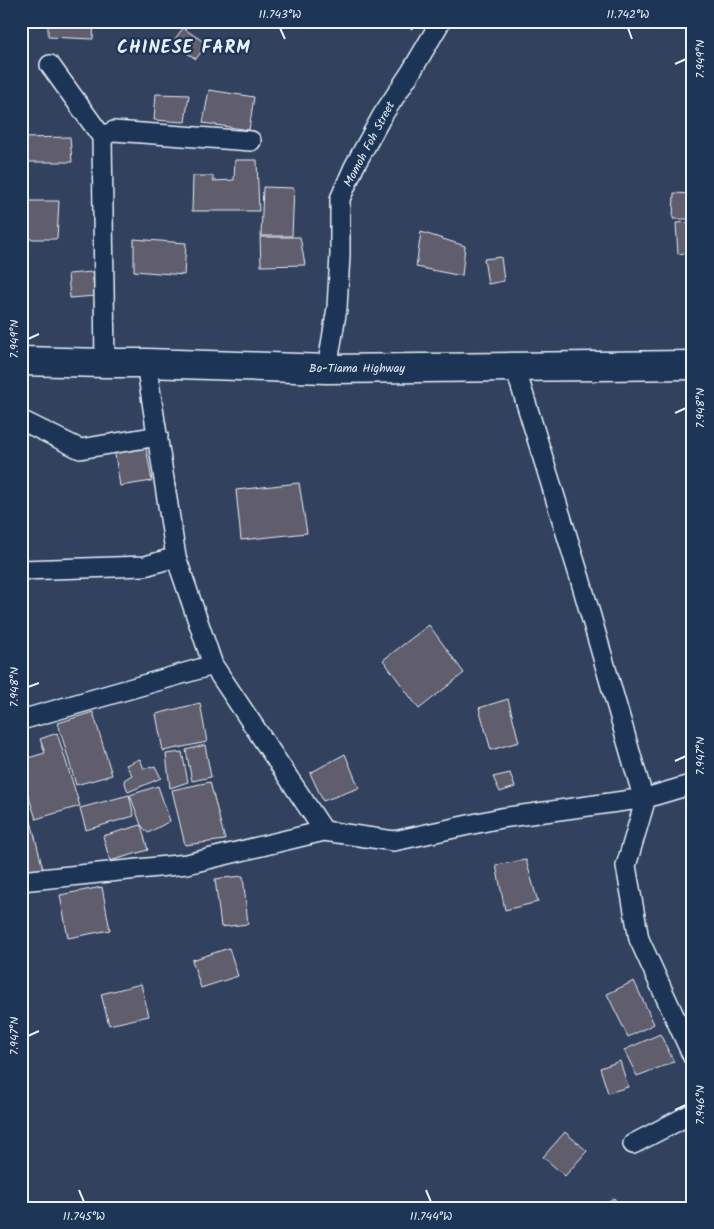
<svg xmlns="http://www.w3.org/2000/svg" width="714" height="1229" viewBox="0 0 714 1229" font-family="Kalam,sans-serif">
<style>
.building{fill:#615d6d;stroke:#e8f1f8}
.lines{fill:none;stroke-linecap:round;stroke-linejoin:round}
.minor-casing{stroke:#e8f1f8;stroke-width:22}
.trunk-casing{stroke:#e8f1f8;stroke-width:31}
.minor{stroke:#1d3557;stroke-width:19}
.trunk{stroke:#1d3557;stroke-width:28}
.ticks{fill:none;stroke:#e8f1f8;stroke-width:2}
.labels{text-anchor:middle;stroke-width:4.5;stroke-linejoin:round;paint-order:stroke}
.street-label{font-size:12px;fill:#e8f1f8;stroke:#1d3557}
.district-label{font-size:18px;font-weight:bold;letter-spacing:1px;fill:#e8f1f8;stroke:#1d3557}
.neatline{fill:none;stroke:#e8f1f8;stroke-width:2}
.ticks-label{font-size:12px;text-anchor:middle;fill:#e8f1f8}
</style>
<rect width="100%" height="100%" fill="#31415e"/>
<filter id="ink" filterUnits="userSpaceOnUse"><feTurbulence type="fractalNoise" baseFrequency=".02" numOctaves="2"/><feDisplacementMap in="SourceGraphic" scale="10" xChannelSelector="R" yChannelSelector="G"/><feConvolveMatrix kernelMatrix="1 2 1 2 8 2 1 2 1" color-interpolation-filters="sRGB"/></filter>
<g filter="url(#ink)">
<path class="building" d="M 48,21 L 94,21 L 93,39 L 48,37 Z
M 399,21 L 417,21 L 412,29 Z
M 183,28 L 207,44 L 196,59 L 172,43 Z
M 209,90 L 254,97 L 249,130 L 203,123 Z
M 156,94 L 189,95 L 185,122 L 154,120 Z
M 70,137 L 72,162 L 21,162 L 21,138 Z
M 235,160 L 257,160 L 259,211 L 192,211 L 193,176 L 213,176 L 213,181 L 234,180 Z
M 263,187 L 294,188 L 292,236 L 261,236 Z
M 674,193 L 693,194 L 693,219 L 673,219 Z
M 21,201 L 59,201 L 57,239 L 21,239 Z
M 693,222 L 693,252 L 678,254 L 676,223 Z
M 421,232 L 465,246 L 462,276 L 416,267 Z
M 260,237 L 300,237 L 305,265 L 261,266 Z
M 134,239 L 186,243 L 184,275 L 134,271 Z
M 501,257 L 504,281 L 488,284 L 484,259 Z
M 92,272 L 95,296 L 70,298 L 68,274 Z
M 145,442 L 152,481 L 120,486 L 114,448 Z
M 299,483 L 307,533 L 241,540 L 236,490 Z
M 429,625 L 464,673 L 419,709 L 383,660 Z
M 508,699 L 519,742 L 491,750 L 479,708 Z
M 200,703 L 207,742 L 163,751 L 156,714 Z
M 93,712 L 112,775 L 76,785 L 58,723 Z
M 57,733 L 80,806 L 36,819 L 21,773 L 21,760 L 45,753 L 40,739 Z
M 205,745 L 211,777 L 192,781 L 186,750 Z
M 182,752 L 188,782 L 170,788 L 166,754 Z
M 345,754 L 359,788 L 323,801 L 310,773 Z
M 140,759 L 144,769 L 155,766 L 161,778 L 128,792 L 124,780 L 132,775 L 126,765 Z
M 510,773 L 515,787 L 500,792 L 493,777 Z
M 210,782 L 225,840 L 185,845 L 172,790 Z
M 158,786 L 170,821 L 148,833 L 141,825 L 130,795 Z
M 129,795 L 134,816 L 86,830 L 80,808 Z
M 30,817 L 43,869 L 21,874 L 21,819 Z
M 141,825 L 148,850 L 110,861 L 103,836 Z
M 526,860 L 538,902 L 505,910 L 496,865 Z
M 243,876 L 248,924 L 221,927 L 215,879 Z
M 102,887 L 110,930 L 68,938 L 60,895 Z
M 229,948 L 238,976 L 201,988 L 192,960 Z
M 634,981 L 654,1024 L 628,1037 L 607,994 Z
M 141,984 L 149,1016 L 109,1025 L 101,994 Z
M 660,1034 L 674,1062 L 637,1076 L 624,1050 Z
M 620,1061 L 628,1087 L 608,1093 L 600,1068 Z
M 565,1132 L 587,1151 L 565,1176 L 543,1157 Z
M 614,1198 L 620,1208 L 599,1208 Z"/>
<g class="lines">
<defs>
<path id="minor" d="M 50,65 L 102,137
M 105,363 L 102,137 L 114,131 L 251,141
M 515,367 L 579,575 L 641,790 L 646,798 L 693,784
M 327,369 L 337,308 L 340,255 L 340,199 L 354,167 L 382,116 L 411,72 L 441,21
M 21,420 L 80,449 L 158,436
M 21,570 L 145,566 L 176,557
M 21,720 L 213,665
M 324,831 L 394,841 L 501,818 L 646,798 L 626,866 L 639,939 L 693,1057
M 21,881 L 187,864 L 324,831 L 213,665 L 176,557 L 146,363
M 633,1144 L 693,1113"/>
<path id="trunk" d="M 21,361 L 105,363 L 146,363 L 327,369 L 693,365"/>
</defs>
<use href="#minor" class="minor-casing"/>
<use href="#trunk" class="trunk-casing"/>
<use href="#minor" class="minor"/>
<use href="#trunk" class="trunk"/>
</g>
</g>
<path class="ticks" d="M 280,28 L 285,39M 628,28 L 632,39M 675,64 L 686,59M 28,339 L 39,334M 675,413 L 686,408M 28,687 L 39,683M 675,761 L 686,756M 28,1036 L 39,1031M 675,1110 L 686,1105M 79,1190 L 84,1202M 426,1190 L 431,1202"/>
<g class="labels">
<g class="street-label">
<text transform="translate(369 144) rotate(-62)" y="4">Momoh Foh Street</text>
<text x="357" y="372">Bo-Tiama Highway</text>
</g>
<g class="district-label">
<text x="184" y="53">CHINESE FARM</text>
</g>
</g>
<rect width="714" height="1229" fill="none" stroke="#1d3557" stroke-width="55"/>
<rect x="28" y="28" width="658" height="1174" class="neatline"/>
<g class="ticks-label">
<text x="280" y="18">11.743°W</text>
<text x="628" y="18">11.742°W</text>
<text transform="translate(700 59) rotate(-90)" y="4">7.949°N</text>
<text transform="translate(14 339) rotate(-90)" y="4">7.949°N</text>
<text transform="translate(700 408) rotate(-90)" y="4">7.948°N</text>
<text transform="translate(14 687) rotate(-90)" y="4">7.948°N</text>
<text transform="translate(700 756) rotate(-90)" y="4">7.947°N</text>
<text transform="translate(14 1036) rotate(-90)" y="4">7.947°N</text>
<text transform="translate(700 1105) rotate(-90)" y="4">7.946°N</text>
<text x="84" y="1220">11.745°W</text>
<text x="431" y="1220">11.744°W</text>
</g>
</svg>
